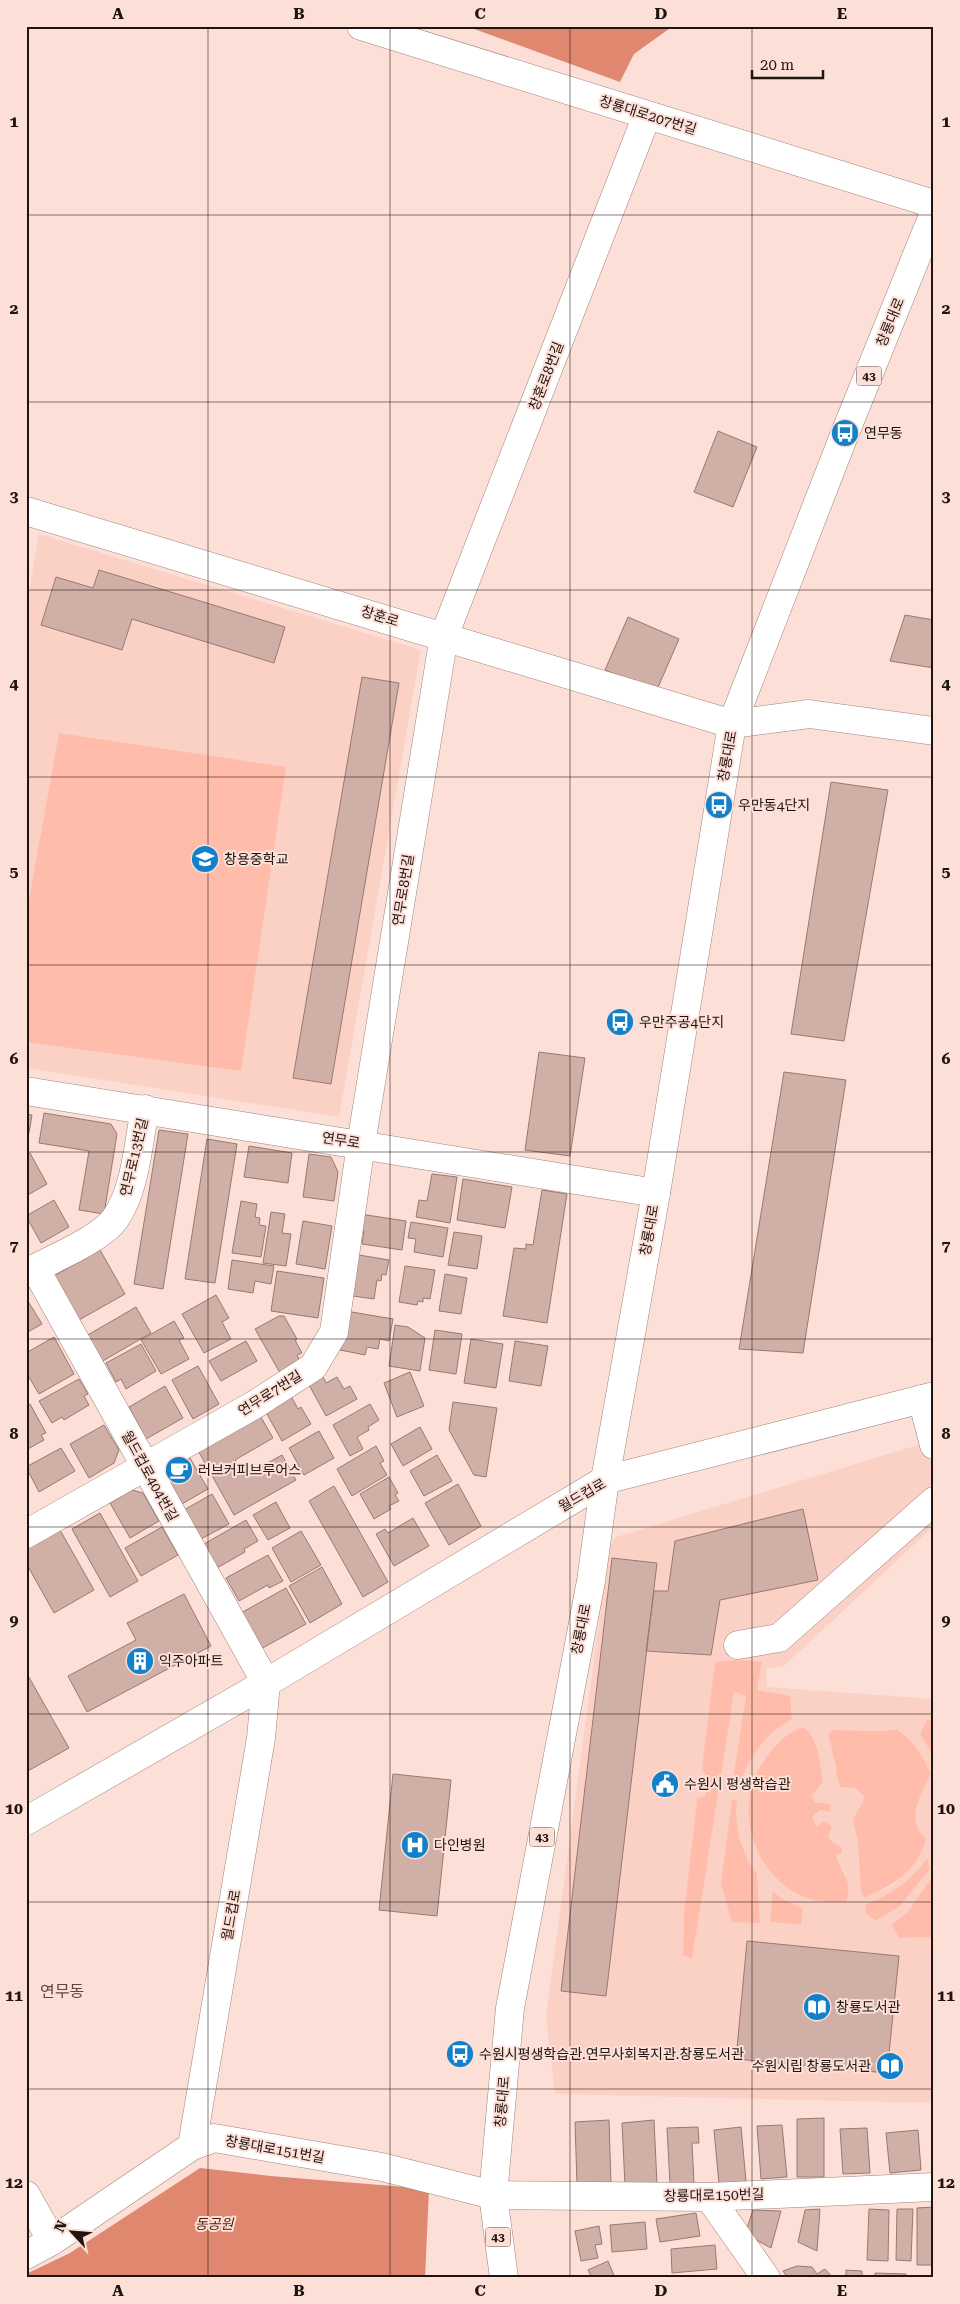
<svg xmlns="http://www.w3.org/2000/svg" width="960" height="2304" viewBox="0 0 960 2304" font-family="'Roboto Serif','Noto Sans KR',serif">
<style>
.built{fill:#fcd1c5;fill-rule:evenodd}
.green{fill:#ffbcaa}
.forest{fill:#e0876f}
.building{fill:#d0afa6;stroke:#987970}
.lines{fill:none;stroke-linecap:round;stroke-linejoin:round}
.minor-casing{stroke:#a28279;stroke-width:29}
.tertiary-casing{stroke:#a28279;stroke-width:29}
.primary-casing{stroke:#a28279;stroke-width:29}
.minor{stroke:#fff;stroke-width:28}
.tertiary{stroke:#fff;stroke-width:28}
.primary{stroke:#fff;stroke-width:28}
.grid{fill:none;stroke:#1f1410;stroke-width:1;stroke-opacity:0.55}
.labels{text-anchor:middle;stroke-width:4;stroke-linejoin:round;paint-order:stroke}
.shield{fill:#fce0d8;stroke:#61514c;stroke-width:1}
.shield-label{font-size:12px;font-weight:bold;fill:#1f1410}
.street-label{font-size:14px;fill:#1f1410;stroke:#fce0d8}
.poi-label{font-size:14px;fill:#1f1410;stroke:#fce0d8;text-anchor:start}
.park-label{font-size:14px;font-style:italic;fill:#4d1606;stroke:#fce0d8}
.quarter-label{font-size:16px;fill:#62463e;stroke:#fce0d8}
.neatline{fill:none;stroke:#1f1410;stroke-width:2}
.grid-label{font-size:16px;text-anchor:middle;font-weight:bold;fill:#1f1410}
</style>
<rect width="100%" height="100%" fill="#fce0d8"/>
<path class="built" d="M 39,534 L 421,650 L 339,1117 L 26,1068 L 26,609 Z
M 934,1440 L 934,1526 L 784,1666 L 766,1669 L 767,1687 L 934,1699 L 934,1721 L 927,1720 L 920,1734 L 934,1757 L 934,1874 L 907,1913 L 891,1925 L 899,1938 L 934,1937 L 934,2103 L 555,2094 L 546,2016 L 609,1547 L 616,1537 ZM 741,1660 L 762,1663 L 757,1690 L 778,1727 L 760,1744 L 746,1765 L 738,1788 L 732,1785 L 746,1696 L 734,1692 L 683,1955 L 684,1913 L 697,1799 L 705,1796 L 707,1779 L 702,1768 ZM 896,1729 L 926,1764 L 931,1772 L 920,1794 L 917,1810 L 917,1827 L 926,1839 L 912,1867 L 892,1886 L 864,1898 L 861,1893 L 858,1842 L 853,1820 L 865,1797 L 861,1791 L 835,1770 L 833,1748 L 828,1735 L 832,1730 L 884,1731 ZM 815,1741 L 823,1782 L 812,1796 L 815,1802 L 830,1804 L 830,1811 L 822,1810 L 812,1817 L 817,1827 L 832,1842 L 838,1861 L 846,1874 L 843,1903 L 818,1900 L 795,1892 L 751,1785 L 762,1762 L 778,1742 ZM 737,1801 L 736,1813 L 739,1838 L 748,1861 L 757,1874 L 760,1923 L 721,1884 ZM 927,1859 L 930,1869 L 900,1906 L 866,1904 L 885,1898 L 898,1888 L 914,1875 ZM 774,1891 L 781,1898 L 803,1909 L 801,1925 L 770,1922 Z"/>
<path class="green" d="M 59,733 L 286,767 L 241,1071 L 26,1042 L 26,917 Z
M 741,1660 L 762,1662 L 757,1690 L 790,1696 L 792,1719 C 763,1735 749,1758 738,1788 L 732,1785 L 746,1696 L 734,1692 L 692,1959 L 683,1955 L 684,1913 L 697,1799 L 705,1796 L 707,1779 L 702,1768 L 715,1662 Z
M 927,1720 L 934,1721 L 934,1757 L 920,1734 Z
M 803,1727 C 819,1738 820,1764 823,1782 L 812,1796 L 815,1802 L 830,1804 L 830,1812 L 821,1810 L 812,1817 L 817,1827 L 823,1821 L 832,1826 L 828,1837 L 832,1842 L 841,1847 L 842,1853 L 836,1855 C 842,1875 853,1879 846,1902 C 764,1911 720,1812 770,1752 C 778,1742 790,1731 803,1727 Z
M 896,1729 C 914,1740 921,1755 931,1773 C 924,1788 912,1807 917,1826 C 918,1830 923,1835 926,1839 C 917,1872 892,1886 864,1898 L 861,1893 L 858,1842 L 853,1820 L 865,1797 L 855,1788 L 840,1787 C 835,1769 834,1752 828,1735 L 832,1730 L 884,1731 Z
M 732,1800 L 737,1800 L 736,1813 L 739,1838 L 748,1861 L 757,1874 L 760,1923 L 732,1922 L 721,1884 Z
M 927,1858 L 930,1869 L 900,1906 L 876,1921 L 865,1912 L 866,1904 C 891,1895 912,1880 927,1858 Z
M 934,1874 L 934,1937 L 899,1938 L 891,1925 L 907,1913 Z
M 773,1891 L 781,1898 L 803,1909 L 801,1925 L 770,1922 Z"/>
<path class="forest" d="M 466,26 L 673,26 L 634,54 L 620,82 Z
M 200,2168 L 271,2176 L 429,2189 L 425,2278 L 26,2278 L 26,2274 L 70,2253 Z"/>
<path class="building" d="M 718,431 L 757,447 L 733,507 L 694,492 Z
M 99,570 L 285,627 L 274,663 L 132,619 L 122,650 L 41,625 L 56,577 L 93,588 Z
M 905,615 L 934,620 L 934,668 L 890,661 Z
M 628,617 L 679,639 L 656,692 L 605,670 Z
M 362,677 L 399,683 L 331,1084 L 293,1078 Z
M 831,782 L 888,790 L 844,1041 L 791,1034 Z
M 539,1052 L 585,1058 L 570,1156 L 525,1150 Z
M 784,1072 L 846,1080 L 803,1353 L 739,1349 Z
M 44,1113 L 111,1124 L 117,1134 L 104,1214 L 79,1210 L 89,1151 L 39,1143 Z
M 26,1114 L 32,1115 L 29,1133 L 26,1134 Z
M 159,1130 L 188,1134 L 163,1289 L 134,1284 Z
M 207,1139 L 237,1144 L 215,1283 L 185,1279 Z
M 249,1146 L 292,1153 L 288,1183 L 244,1177 Z
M 30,1153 L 47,1184 L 26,1196 L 26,1155 Z
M 309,1154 L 331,1157 L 338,1172 L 334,1201 L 303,1197 Z
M 432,1174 L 457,1177 L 450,1223 L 416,1217 L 419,1200 L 427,1201 Z
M 463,1179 L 512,1187 L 505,1228 L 457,1220 Z
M 542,1190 L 567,1194 L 547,1323 L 503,1316 L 514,1248 L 526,1249 L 526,1244 L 533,1245 Z
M 54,1200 L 69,1227 L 41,1243 L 26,1216 Z
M 241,1201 L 257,1204 L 255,1217 L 260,1218 L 259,1225 L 266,1226 L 261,1257 L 232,1253 Z
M 271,1212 L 285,1214 L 282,1233 L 291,1234 L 286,1266 L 263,1263 Z
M 360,1214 L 406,1221 L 402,1250 L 362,1244 L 364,1231 L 357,1230 Z
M 303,1221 L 332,1226 L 325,1269 L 296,1264 Z
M 411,1222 L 448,1228 L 443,1257 L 414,1252 L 416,1239 L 408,1238 Z
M 454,1232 L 482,1236 L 477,1269 L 448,1265 Z
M 100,1250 L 125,1294 L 79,1320 L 54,1276 Z
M 353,1254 L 389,1260 L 386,1275 L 382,1274 L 381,1281 L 377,1280 L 374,1299 L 346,1295 Z
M 232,1260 L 274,1266 L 271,1284 L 255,1281 L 253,1293 L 228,1289 Z
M 405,1266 L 435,1270 L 430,1299 L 423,1298 L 423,1302 L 418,1301 L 417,1305 L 399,1302 Z
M 277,1271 L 324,1278 L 318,1318 L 271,1311 Z
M 445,1274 L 467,1278 L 461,1314 L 439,1311 Z
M 216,1295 L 229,1318 L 222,1322 L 231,1339 L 204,1353 L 182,1314 Z
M 26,1298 L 42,1324 L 26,1333 Z
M 136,1307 L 151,1333 L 101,1362 L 86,1336 Z
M 346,1311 L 393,1319 L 389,1341 L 380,1339 L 378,1349 L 367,1347 L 365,1355 L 340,1350 Z
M 279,1316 L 284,1316 L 297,1339 L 295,1340 L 302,1353 L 297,1355 L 300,1361 L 280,1373 L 255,1329 Z
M 174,1321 L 184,1338 L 179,1340 L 189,1359 L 161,1374 L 141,1340 Z
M 395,1325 L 408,1327 L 425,1338 L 420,1371 L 389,1366 Z
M 435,1330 L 462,1334 L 456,1374 L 429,1370 Z
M 54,1337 L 74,1374 L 39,1394 L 26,1372 L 26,1353 Z
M 471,1339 L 503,1344 L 496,1388 L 464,1383 Z
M 246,1341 L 257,1361 L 221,1381 L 209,1361 Z
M 515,1341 L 548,1346 L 541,1386 L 509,1381 Z
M 141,1344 L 156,1371 L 126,1389 L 121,1379 L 116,1382 L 106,1363 Z
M 198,1366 L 219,1404 L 193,1419 L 172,1380 Z
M 410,1372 L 424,1406 L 397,1417 L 384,1383 Z
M 323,1377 L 326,1383 L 337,1377 L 344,1389 L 350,1386 L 357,1399 L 326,1416 L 309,1385 Z
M 79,1379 L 88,1394 L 84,1396 L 89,1405 L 64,1420 L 62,1417 L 52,1423 L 39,1401 Z
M 165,1386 L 183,1418 L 146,1439 L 129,1407 Z
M 289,1392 L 298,1409 L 301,1407 L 311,1424 L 282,1441 L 263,1407 Z
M 453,1402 L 497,1408 L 486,1477 L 474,1475 L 449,1430 Z
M 30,1404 L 46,1433 L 41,1435 L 44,1440 L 26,1450 L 26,1406 Z
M 370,1404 L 379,1420 L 368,1427 L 369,1430 L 357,1437 L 363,1449 L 350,1456 L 333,1425 Z
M 258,1412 L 273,1438 L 235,1460 L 244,1476 L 282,1455 L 296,1480 L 234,1515 L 196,1447 Z
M 104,1425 L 119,1450 L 114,1463 L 89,1478 L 70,1444 Z
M 420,1427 L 432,1449 L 403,1466 L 391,1444 Z
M 319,1431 L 334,1458 L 304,1475 L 289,1448 Z
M 376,1446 L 384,1461 L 380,1463 L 387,1475 L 352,1496 L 337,1469 Z
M 61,1448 L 75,1471 L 39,1492 L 26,1467 Z
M 187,1453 L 208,1489 L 180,1505 L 166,1480 L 170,1463 Z
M 437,1455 L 452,1481 L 424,1496 L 410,1471 Z
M 389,1477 L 398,1493 L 395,1495 L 399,1501 L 389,1506 L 391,1509 L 374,1519 L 360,1494 Z
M 458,1484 L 481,1526 L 449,1545 L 425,1503 Z
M 334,1486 L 388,1582 L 363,1597 L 309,1501 Z
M 132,1490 L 143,1493 L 159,1521 L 130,1538 L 110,1503 Z
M 212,1494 L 229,1524 L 201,1539 L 184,1510 Z
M 276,1502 L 290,1528 L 268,1540 L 253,1515 Z
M 803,1509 L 818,1580 L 720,1600 L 711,1655 L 646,1651 L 654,1591 L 668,1591 L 675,1541 Z
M 100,1513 L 138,1581 L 110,1597 L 72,1529 Z
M 413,1518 L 429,1546 L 394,1566 L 376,1534 L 385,1529 L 388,1533 Z
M 246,1520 L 258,1541 L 244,1549 L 245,1552 L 217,1568 L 204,1544 Z
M 162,1527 L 178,1555 L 141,1576 L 125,1548 Z
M 60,1530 L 94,1590 L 54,1613 L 26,1563 L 26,1549 Z
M 301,1531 L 321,1565 L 291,1582 L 272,1548 Z
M 268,1555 L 283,1581 L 269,1588 L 268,1585 L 239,1601 L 226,1578 Z
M 612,1558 L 657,1563 L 606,1996 L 561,1991 Z
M 322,1567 L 342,1604 L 310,1623 L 289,1586 Z
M 286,1588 L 306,1624 L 259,1650 L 239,1614 Z
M 184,1594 L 211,1646 L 87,1712 L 68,1676 L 136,1640 L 127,1623 Z
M 26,1672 L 69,1748 L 26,1772 Z
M 393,1774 L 451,1780 L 437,1916 L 379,1910 Z
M 747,1941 L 899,1956 L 887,2073 L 736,2059 Z
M 824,2118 L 824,2177 L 797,2177 L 797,2119 Z
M 609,2120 L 611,2184 L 577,2185 L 575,2122 Z
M 654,2120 L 657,2184 L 625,2186 L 622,2123 Z
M 782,2125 L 787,2177 L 761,2179 L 757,2126 Z
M 698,2127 L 699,2143 L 692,2143 L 694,2183 L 670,2184 L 667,2128 Z
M 741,2127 L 746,2181 L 719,2184 L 714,2130 Z
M 867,2128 L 870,2173 L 843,2174 L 840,2129 Z
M 918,2130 L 921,2170 L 890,2173 L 886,2133 Z
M 934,2207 L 934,2265 L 917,2265 L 917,2208 Z
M 820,2209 L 817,2251 L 798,2242 L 805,2210 Z
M 869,2209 L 889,2210 L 888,2261 L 867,2260 Z
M 897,2209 L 913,2209 L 911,2261 L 896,2260 Z
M 753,2210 L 781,2211 L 771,2248 L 745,2234 Z
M 696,2213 L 700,2236 L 660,2242 L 656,2219 Z
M 645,2222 L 647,2249 L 612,2252 L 610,2225 Z
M 599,2226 L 602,2244 L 595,2245 L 598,2258 L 581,2261 L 575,2231 Z
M 715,2245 L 717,2269 L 672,2273 L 671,2249 Z
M 608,2261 L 615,2278 L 592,2278 L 588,2270 Z
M 797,2266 L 812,2267 L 817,2274 L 825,2269 L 833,2278 L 788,2278 L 783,2271 Z
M 846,2270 L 862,2271 L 862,2278 L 846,2278 Z
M 875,2273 L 906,2274 L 905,2278 L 875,2278 Z"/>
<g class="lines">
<defs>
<path id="minor" d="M 361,26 L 934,204
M 26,511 L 732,724 L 809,714 L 934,731
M 35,1268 L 266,1683 L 261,1738 L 192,2146
M 26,1273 C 49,1260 100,1240 115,1219 C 136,1189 138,1144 145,1109
M 922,1399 L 934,1445
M 26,1534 L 254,1405 L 313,1367 L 334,1332 L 361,1144 L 444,636 L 647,115
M 738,1645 L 779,1638 L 934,1501
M 26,2195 L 52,2241
M 709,2197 L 766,2278
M 26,2255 L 52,2241 L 192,2146 L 214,2138 L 382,2167 L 493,2195 L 709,2197 L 934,2187"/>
<path id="tertiary" d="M 26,1091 L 656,1193
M 26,1821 L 266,1683 L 605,1480 L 934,1396"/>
<path id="primary" d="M 504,2278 L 493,2195 L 510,2008 L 591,1581 L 605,1480 L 656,1193 L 732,724 L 845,433 L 934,213"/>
</defs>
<use href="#minor" class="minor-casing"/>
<use href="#tertiary" class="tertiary-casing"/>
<use href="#primary" class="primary-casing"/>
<use href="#minor" class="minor"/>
<use href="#tertiary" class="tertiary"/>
<use href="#primary" class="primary"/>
</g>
<path class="grid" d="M 208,26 L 208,2278M 390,26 L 390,2278M 570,26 L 570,2278M 752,26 L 752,2278M 26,215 L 934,215M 26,402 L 934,402M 26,590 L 934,590M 26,777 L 934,777M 26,965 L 934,965M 26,1152 L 934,1152M 26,1339 L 934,1339M 26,1527 L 934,1527M 26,1714 L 934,1714M 26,1902 L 934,1902M 26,2089 L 934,2089"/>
<defs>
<symbol id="bus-disc" viewBox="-11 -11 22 22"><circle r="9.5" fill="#1380ca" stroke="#fce0d8"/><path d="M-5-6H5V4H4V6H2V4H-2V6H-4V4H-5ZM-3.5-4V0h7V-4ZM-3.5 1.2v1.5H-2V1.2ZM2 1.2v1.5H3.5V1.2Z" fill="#fff"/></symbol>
<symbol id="school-disc" viewBox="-11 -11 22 22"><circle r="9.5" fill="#1380ca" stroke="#fce0d8"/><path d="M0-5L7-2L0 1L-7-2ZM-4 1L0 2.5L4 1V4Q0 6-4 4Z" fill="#fff"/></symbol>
<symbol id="cafe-disc" viewBox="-11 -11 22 22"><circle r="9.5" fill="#1380ca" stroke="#fce0d8"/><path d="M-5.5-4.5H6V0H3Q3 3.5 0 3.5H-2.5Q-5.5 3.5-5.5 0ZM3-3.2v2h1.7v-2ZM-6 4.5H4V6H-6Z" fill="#fff"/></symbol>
<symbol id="building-disc" viewBox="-11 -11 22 22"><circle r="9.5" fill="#1380ca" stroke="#fce0d8"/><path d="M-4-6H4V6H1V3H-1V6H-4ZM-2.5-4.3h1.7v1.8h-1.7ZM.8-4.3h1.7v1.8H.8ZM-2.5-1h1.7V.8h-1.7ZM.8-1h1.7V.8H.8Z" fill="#fff"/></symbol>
<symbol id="civic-disc" viewBox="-11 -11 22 22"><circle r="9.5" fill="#1380ca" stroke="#fce0d8"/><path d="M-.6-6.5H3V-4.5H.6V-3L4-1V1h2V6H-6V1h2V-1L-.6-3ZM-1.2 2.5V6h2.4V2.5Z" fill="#fff"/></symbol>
<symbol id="hospital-disc" viewBox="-11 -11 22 22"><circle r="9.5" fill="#1380ca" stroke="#fce0d8"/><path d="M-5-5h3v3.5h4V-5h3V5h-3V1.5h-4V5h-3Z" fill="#fff"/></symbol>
<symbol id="library-disc" viewBox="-11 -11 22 22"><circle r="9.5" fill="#1380ca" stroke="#fce0d8"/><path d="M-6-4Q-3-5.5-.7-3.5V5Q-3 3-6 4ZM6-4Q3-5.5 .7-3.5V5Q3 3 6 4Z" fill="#fff"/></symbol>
</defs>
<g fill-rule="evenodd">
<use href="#bus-disc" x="829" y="417" width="32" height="32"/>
<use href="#bus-disc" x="703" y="789" width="32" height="32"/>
<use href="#school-disc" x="189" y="843" width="32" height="32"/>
<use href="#bus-disc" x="604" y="1006" width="32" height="32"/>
<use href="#cafe-disc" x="163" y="1454" width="32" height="32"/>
<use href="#building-disc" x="124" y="1645" width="32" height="32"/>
<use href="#civic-disc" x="649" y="1768" width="32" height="32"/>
<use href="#hospital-disc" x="399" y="1829" width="32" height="32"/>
<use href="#library-disc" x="801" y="1991" width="32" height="32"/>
<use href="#bus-disc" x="444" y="2038" width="32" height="32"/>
<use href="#library-disc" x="874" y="2050" width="32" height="32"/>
</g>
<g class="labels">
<g class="shield">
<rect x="856.5" y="366.5" width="25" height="19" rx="4"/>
<rect x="529.5" y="1827.5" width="25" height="19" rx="4"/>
<rect x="485.5" y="2227.5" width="25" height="19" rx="4"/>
</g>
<g class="shield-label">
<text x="869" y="380">43</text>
<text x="542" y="1841">43</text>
<text x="498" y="2241">43</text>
</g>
<g class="street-label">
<text transform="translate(648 115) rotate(17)" y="5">창룡대로207번길</text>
<text transform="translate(890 322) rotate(-68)" y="5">창룡대로</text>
<text transform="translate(546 376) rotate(-69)" y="5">창훈로8번길</text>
<text transform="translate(380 616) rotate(17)" y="5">창훈로</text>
<text transform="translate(727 756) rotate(-80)" y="5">창룡대로</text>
<text transform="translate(403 890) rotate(-81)" y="5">연무로8번길</text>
<text transform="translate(341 1140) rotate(9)" y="5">연무로</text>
<text transform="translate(134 1157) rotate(-77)" y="5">연무로13번길</text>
<text transform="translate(649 1230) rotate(-80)" y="5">창룡대로</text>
<text transform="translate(270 1393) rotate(-32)" y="5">연무로7번길</text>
<text transform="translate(150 1476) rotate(61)" y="5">월드컵로404번길</text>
<text transform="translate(582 1495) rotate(-30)" y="5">월드컵로</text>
<text transform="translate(581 1629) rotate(-79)" y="5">창룡대로</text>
<text transform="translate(231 1915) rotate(-80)" y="5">월드컵로</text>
<text transform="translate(502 2102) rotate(-85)" y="5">창룡대로</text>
<text transform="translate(275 2149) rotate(10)" y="5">창룡대로151번길</text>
<text transform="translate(714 2195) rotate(-1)" y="5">창룡대로150번길</text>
</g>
<g class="poi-label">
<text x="864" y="438">연무동</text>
<text x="738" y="810">우만동4단지</text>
<text x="224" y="864">창용중학교</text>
<text x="639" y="1027">우만주공4단지</text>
<text x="198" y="1475">러브커피브루어스</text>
<text x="159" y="1666">익주아파트</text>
<text x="684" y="1789">수원시 평생학습관</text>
<text x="434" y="1850">다인병원</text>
<text x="836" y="2012">창룡도서관</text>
<text x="479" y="2059">수원시평생학습관.연무사회복지관.창룡도서관</text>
<text x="871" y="2071" text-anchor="end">수원시립 창룡도서관</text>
</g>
<g class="park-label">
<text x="214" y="2229">동공원</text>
</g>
<g class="quarter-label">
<text x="62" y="1997">연무동</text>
</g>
</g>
<rect width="960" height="2304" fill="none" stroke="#fce0d8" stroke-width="55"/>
<g transform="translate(72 2232) rotate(296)" stroke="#fce0d8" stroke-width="4" paint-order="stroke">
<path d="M0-4L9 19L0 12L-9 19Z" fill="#1f1410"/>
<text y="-8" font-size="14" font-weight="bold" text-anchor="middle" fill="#1f1410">N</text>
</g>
<path d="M752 70v8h71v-8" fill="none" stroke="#1f1410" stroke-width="2.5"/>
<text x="760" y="70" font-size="15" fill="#1f1410" stroke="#fce0d8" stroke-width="4" paint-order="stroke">20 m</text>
<rect x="28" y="28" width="904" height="2248" class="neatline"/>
<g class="grid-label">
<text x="118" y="19">A</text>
<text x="299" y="19">B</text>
<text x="480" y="19">C</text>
<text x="661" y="19">D</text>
<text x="842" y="19">E</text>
<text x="14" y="127">1</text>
<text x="946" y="127">1</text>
<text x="14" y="314">2</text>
<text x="946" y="314">2</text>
<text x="14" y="502">3</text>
<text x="946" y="502">3</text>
<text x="14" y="689">4</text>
<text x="946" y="689">4</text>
<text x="14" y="877">5</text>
<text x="946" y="877">5</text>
<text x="14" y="1064">6</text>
<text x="946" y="1064">6</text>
<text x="14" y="1251">7</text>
<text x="946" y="1251">7</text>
<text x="14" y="1439">8</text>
<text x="946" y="1439">8</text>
<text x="14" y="1626">9</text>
<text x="946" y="1626">9</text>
<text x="14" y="1814">10</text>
<text x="946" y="1814">10</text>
<text x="14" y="2001">11</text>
<text x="946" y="2001">11</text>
<text x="14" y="2188">12</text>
<text x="946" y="2188">12</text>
<text x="118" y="2296">A</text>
<text x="299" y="2296">B</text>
<text x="480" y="2296">C</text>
<text x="661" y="2296">D</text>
<text x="842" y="2296">E</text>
</g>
</svg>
